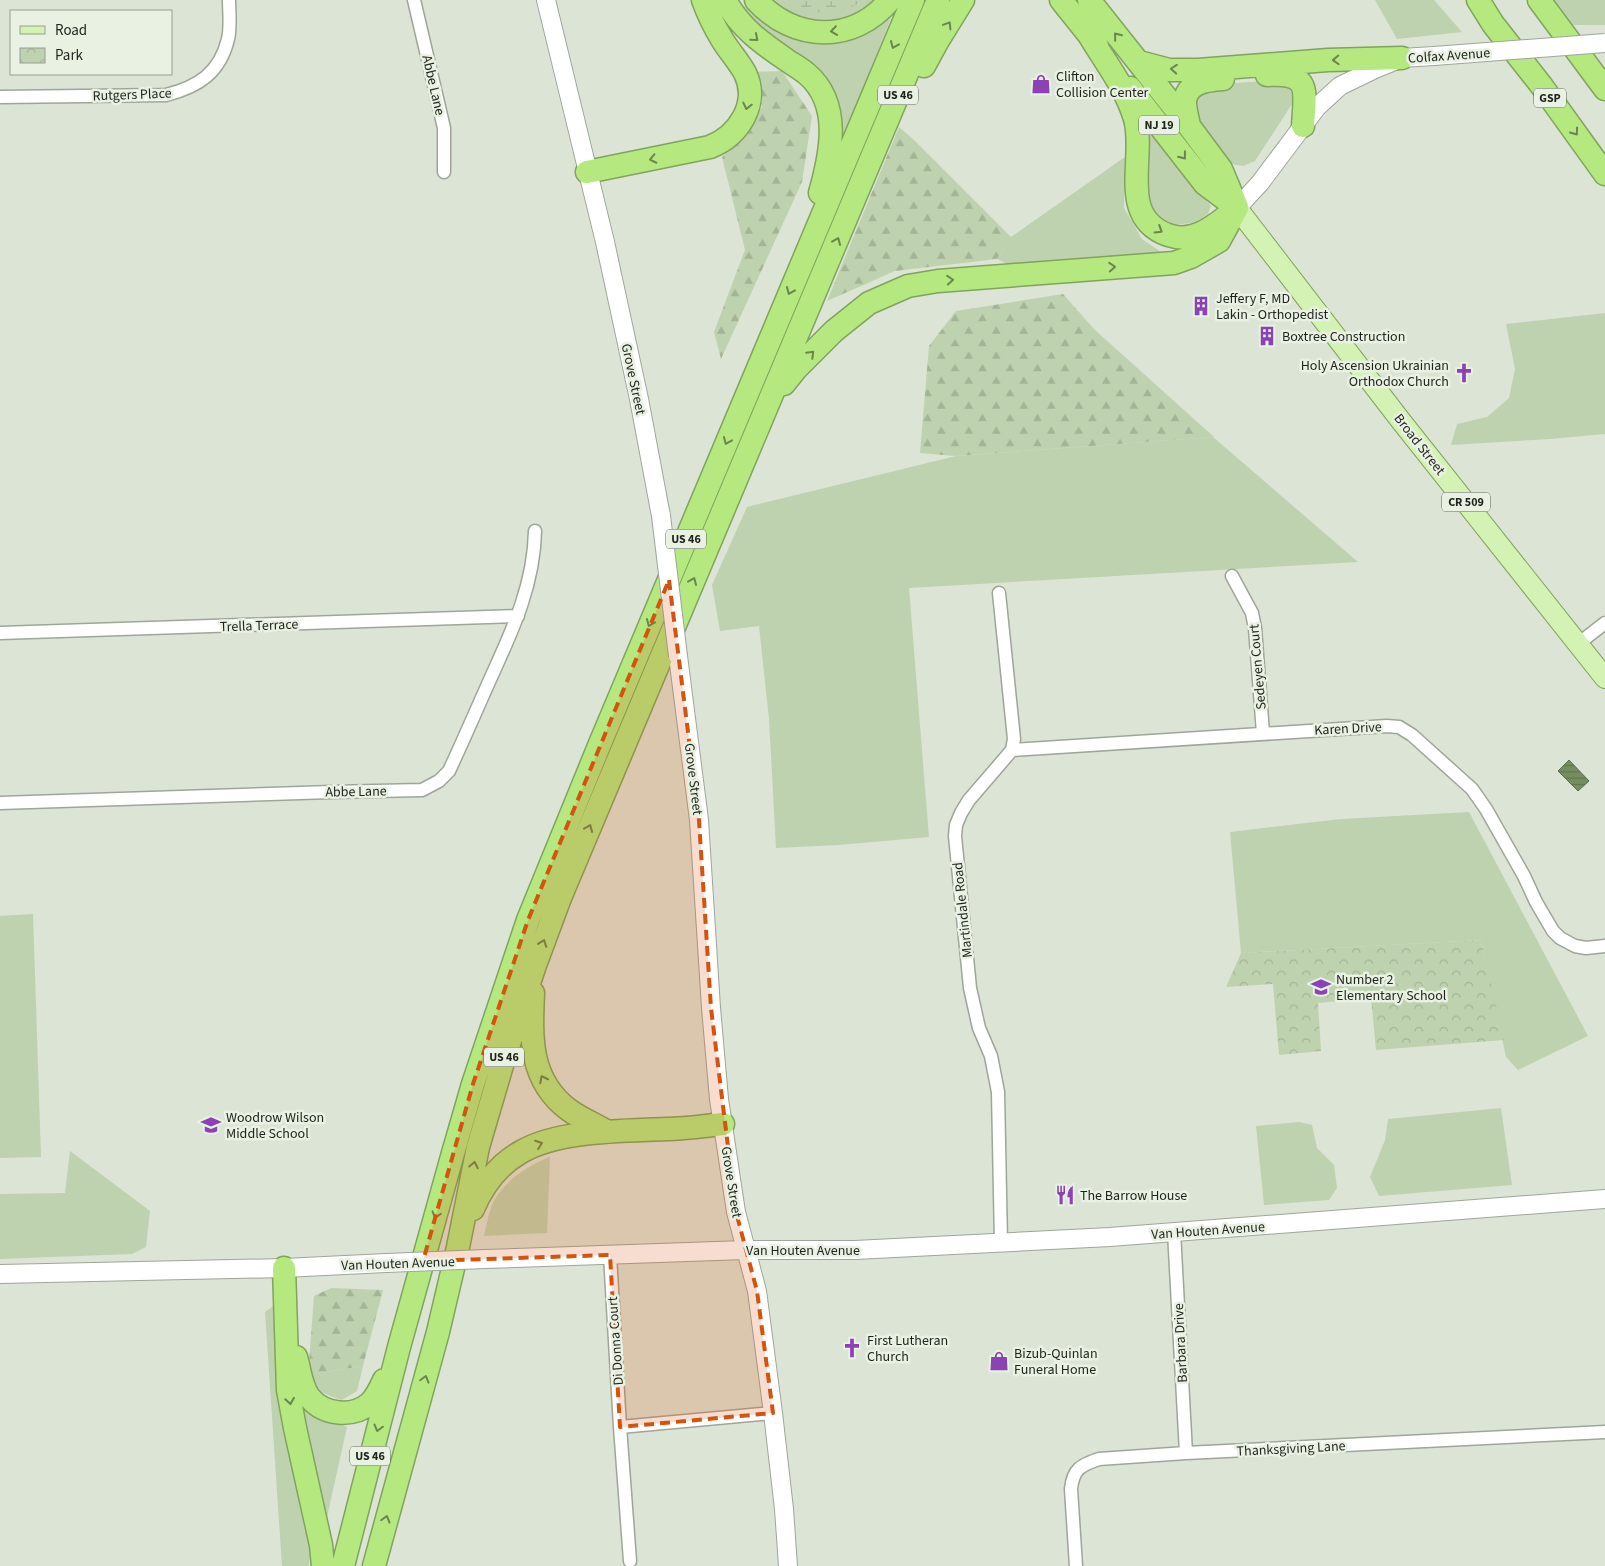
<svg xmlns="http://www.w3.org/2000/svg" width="1605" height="1566" viewBox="0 0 1605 1566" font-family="'Source Sans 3',sans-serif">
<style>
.green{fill:#bfd2af}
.forest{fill:url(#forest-firs)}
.wetland{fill:url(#wetland-marsh)}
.park{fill:url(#park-crowns)}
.water{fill:url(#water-rules);stroke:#5c6d4c}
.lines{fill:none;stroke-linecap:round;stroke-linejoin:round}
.street-casing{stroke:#9fa699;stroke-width:15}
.secondary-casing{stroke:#9fa699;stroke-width:20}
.primary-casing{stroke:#80a35d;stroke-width:22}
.highway-casing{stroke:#80a35d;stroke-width:25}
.street{stroke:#fff;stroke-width:12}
.secondary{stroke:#fff;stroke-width:18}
.primary{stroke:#d3f2b3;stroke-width:20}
.highway{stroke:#b5e980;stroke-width:22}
.secondary-bridge-casing{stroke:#9fa699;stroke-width:20;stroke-linecap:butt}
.secondary-bridge{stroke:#fff;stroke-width:18}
.oneway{stroke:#6a864e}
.marked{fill:#d4540e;fill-opacity:0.2;stroke:#d4540e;stroke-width:4;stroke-dasharray:10 6;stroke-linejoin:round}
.labels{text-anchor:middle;stroke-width:5;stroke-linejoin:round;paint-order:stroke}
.shield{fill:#e9f1e2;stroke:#5c6058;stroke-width:1}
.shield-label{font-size:12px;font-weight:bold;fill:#1f221d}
.street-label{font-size:14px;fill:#1f221d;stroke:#e9f1e2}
.poi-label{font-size:14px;fill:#1f221d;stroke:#e9f1e2;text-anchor:start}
</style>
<defs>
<pattern id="forest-firs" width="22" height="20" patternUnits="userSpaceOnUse" patternTransform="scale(1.25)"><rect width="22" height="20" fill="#bfd2af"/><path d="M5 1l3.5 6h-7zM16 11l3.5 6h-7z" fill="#a4b496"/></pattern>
<pattern id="wetland-marsh" width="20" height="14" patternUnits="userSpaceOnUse" patternTransform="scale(1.25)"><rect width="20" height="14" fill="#bfd2af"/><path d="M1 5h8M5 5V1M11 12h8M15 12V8" fill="none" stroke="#a4b496"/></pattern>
<pattern id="park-crowns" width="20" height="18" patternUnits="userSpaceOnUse" patternTransform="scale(1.25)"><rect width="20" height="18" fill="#bfd2af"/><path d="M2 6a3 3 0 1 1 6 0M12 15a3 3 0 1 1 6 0" fill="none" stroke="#a4b496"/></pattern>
<pattern id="water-rules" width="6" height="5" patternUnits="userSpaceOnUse" patternTransform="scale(1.25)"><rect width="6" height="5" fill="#768d60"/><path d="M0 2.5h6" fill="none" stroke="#60734f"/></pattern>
</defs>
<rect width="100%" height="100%" fill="#dce4d5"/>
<path class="green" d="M 769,0 L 784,0 L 788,3 L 857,5 L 865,0 L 879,0 L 874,4 L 841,21 L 816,22 L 792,16 Z
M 1375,0 L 1434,0 L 1462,32 L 1397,39 Z
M 1552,0 L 1605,0 L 1605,25 L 1570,25 Z
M 747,5 L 866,33 L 891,18 L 839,150 L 839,128 L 773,40 L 741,8 Z
M 1278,80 C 1290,86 1293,90 1292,104 L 1255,161 L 1243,166 L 1231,164 L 1189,111 L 1205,85 Z
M 1148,129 L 1211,206 L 1208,214 L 1195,223 L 1167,225 L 1154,212 L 1149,200 Z
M 1125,157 L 1124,208 L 1142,239 L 1164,254 L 1112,256 L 1008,264 L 997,259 L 1011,237 Z
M 1605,313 L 1605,434 L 1550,439 L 1451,445 L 1457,424 L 1487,417 L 1509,398 L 1515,369 L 1506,324 Z
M 1213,437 L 1358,562 L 909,588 L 929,837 L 839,845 L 776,848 L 769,719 L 759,626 L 720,631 L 712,585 L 747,507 L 956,456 Z
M 1469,812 L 1588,1036 L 1518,1070 L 1506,1057 L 1481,940 L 1241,953 L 1230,832 L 1341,819 Z
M 33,914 L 41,1157 L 0,1158 L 0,916 Z
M 1501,1108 L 1512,1185 L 1379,1196 L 1370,1177 L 1385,1140 L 1388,1119 Z
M 1299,1122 L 1312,1125 L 1317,1148 L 1334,1165 L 1337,1188 L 1329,1200 L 1264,1205 L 1256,1126 Z
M 70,1151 L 150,1211 L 146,1247 L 132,1254 L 0,1259 L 0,1194 L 65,1193 Z
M 550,1157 L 547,1233 L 484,1236 C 487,1224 489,1209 495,1199 C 507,1179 529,1165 550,1157 Z
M 275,1305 L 311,1541 L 309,1566 L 282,1566 L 265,1312 Z
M 363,1366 L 357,1391 L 342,1400 C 322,1394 319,1391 308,1375 Z
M 301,1408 L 324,1419 L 347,1427 L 325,1526 Z"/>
<path class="forest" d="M 782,71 L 812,116 L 802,182 L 721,359 L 714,332 L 745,250 L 722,157 L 743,139 L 762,107 L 753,72 Z
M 899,127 L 914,140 L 1011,237 L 997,259 L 895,271 L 827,301 Z
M 1063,294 L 1095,330 L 1214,437 L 956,456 L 920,453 L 929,346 L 956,311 Z
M 331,1288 L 383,1290 L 363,1366 L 308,1375 L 314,1296 Z"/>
<path class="wetland" d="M 784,0 L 865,0 C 840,16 808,18 784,0 Z"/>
<path class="park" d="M 1481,940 L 1504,1040 L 1376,1050 L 1371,998 L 1318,1003 L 1321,1051 L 1279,1055 L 1273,984 L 1226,987 L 1241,953 Z"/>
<path class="water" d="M 1569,760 L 1589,781 L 1578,791 L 1558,771 Z"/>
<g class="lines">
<defs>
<path id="street" d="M 414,0 L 444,128 L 444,172
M 0,97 L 166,95 C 198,87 220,73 228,39 C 231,27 229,12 229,0
M 1232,576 L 1252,613 L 1255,628 L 1263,733
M 999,593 L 1014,739 L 1012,750 L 969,800 L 961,813 L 956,825 L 955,836 L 970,988 L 979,1028 L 991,1056 L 998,1092 L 1001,1243
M 0,633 L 518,616
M 1578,644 L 1605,623
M 1012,750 L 1387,726 L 1399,727 L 1412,735 L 1472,789 L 1486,809 L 1524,876 L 1536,902 L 1553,931 L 1560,938 L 1575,946 L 1586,948 L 1605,946
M 0,803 L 331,792 L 422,790 L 439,781 L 449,771 C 464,739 478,706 493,673 C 514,627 534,583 535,531
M 1174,1232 L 1186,1453
M 610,1255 L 620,1427 L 630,1561
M 620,1427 L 773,1413
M 1076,1566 L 1071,1489 C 1073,1469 1081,1465 1099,1459 L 1186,1453 L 1605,1432"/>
<path id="secondary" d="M 546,0 L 605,242 L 639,399 L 661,516
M 1237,208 L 1260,183 L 1317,107 L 1340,86 L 1375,69 L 1402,58 L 1434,56
M 678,656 L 699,820 L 711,1008 L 719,1099 L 736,1212 L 757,1291 L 773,1413 L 784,1509 L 788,1566
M 485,1259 L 745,1250 L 855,1250 L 1110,1237 L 1605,1199
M 0,1274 L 284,1268 L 386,1263"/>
<path id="primary" d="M 1237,208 L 1401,421 L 1605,678"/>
<path id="highway" d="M 725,0 C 740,28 763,44 788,61 C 794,65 801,69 807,74 C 842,104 831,154 820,193
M 756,0 C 794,42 853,44 890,0
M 1061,0 L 1097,45
M 1089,0 L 1189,126 L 1221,169 L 1237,207
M 1478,0 L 1493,24 L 1541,85 L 1605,174
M 1539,0 L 1605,89
M 1089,35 C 1105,62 1126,88 1135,119 C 1146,157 1117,217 1168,235 C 1191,243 1209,230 1227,216
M 1139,62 L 1169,70 L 1198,70 L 1328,60 L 1402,58
M 924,66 L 937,42 L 963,0
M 1267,75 C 1312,72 1305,91 1303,126
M 1130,88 L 1205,184 L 1237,208
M 1189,126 C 1188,119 1185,110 1185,102 C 1186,82 1208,80 1223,79
M 587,172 L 710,147 C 738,136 760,104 745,73 C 739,62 730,52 723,41 C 715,28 708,14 703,0
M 784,384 L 796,369 L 834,331 L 869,303 L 908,286 L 938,281 L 1174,263 L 1191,257 L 1219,241 L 1237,208
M 533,993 C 531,1038 529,1080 569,1110 C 580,1118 594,1124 606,1131
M 473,1209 C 483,1185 498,1165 521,1152 C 558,1130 623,1131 666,1129 C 685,1129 704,1126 723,1124
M 284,1268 L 288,1390 L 295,1428 L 321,1545 L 323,1566
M 296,1357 C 300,1370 301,1388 310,1398 C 324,1415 353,1418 370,1403 C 376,1397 381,1387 384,1380
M 343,1566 L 399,1347 L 453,1153 L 473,1084 L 528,920 L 599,746 L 913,0
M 374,1566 L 438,1332 L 458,1247 L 478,1147 L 503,1062 L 534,968 L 560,898 L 938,0"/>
</defs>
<use href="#street" class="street-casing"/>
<use href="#secondary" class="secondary-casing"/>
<use href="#primary" class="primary-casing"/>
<use href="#highway" class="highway-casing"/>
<use href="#street" class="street"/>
<use href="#secondary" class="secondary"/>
<use href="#primary" class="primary"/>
<use href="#highway" class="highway"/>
<defs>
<path id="secondary-bridge" d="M 1434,56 L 1605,43
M 661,516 L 678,656
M 386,1263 L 485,1259"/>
</defs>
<use href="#secondary-bridge" class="secondary-bridge-casing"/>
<use href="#secondary-bridge" class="secondary-bridge"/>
</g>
<defs><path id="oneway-chevron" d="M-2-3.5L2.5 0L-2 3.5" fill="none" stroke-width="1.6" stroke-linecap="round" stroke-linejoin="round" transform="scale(1.25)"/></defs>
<g class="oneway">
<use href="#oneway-chevron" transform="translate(948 25) rotate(-59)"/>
<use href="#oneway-chevron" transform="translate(834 31) rotate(172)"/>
<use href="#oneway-chevron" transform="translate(1117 36) rotate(-129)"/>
<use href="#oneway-chevron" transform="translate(755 38) rotate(40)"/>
<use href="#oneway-chevron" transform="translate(894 45) rotate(113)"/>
<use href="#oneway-chevron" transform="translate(1336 60) rotate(178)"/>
<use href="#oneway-chevron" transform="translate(1174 69) rotate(-176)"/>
<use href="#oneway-chevron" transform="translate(747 106) rotate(103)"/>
<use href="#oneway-chevron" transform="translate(1575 132) rotate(54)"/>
<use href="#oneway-chevron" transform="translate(1183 156) rotate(52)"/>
<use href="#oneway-chevron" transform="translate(653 159) rotate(168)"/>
<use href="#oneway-chevron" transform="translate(1159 230) rotate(32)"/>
<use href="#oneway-chevron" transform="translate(837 241) rotate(-67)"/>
<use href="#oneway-chevron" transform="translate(1112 267) rotate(-4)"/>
<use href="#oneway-chevron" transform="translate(950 280) rotate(-5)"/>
<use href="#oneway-chevron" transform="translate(790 291) rotate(113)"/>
<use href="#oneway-chevron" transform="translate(811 354) rotate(-45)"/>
<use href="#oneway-chevron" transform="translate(727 441) rotate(113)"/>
<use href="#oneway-chevron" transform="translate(693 581) rotate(-67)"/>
<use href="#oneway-chevron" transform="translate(650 623) rotate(113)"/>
<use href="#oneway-chevron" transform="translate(589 828) rotate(-67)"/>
<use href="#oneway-chevron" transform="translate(543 943) rotate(-70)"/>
<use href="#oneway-chevron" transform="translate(543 1079) rotate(-117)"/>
<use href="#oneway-chevron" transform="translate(539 1144) rotate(-20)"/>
<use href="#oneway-chevron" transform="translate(474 1165) rotate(-79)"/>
<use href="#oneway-chevron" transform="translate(436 1215) rotate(106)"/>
<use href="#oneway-chevron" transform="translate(425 1379) rotate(-74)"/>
<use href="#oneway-chevron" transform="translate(290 1401) rotate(81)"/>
<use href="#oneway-chevron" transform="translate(378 1428) rotate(105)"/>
<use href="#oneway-chevron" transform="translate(386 1519) rotate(-74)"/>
</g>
<path class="marked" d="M 669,580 L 699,820 L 711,1008 L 736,1212 L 757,1291 L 773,1413 L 620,1427 L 610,1255 L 423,1261 L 473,1084 L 528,920 Z"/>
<defs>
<symbol id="shop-bare" viewBox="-9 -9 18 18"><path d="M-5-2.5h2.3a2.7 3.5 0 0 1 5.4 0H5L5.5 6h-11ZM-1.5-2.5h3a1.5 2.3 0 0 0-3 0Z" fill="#8a42b5" stroke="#e9f1e2" stroke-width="2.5" paint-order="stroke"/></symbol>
<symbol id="building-bare" viewBox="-9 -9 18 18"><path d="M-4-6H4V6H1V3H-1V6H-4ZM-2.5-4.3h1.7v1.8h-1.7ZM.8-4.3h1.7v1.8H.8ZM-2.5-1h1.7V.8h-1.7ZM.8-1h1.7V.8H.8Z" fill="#8a42b5" stroke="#e9f1e2" stroke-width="2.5" paint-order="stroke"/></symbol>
<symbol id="church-bare" viewBox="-9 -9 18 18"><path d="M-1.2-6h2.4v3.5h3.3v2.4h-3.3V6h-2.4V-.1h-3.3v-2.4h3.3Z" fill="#8a42b5" stroke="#e9f1e2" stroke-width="2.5" paint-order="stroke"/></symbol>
<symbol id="school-bare" viewBox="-9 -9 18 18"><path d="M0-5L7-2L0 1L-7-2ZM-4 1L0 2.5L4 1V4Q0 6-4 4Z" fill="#8a42b5" stroke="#e9f1e2" stroke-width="2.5" paint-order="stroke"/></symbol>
<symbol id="restaurant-bare" viewBox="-9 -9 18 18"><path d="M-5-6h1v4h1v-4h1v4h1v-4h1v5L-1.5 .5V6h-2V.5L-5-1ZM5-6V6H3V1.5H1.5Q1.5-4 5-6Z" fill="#8a42b5" stroke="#e9f1e2" stroke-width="2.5" paint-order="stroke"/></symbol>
</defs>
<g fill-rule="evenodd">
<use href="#shop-bare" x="1027" y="70" width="28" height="28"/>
<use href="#building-bare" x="1187" y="292" width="28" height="28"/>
<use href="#building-bare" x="1253" y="322" width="28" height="28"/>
<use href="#church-bare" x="1450" y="359" width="28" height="28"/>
<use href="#school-bare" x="1307" y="973" width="28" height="28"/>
<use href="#school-bare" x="197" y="1111" width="28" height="28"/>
<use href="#restaurant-bare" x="1051" y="1181" width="28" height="28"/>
<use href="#church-bare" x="838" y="1334" width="28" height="28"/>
<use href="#shop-bare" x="985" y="1347" width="28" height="28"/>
</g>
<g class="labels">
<g class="shield">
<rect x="878" y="85.5" width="40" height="19" rx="4"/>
<rect x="1534" y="88.5" width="32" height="19" rx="4"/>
<rect x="1139" y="115.5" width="40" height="19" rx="4"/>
<rect x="1442" y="492.5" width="48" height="19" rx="4"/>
<rect x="666" y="529.5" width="40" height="19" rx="4"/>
<rect x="484" y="1047.5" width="40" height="19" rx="4"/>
<rect x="350" y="1446.5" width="40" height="19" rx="4"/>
</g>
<g class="shield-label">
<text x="898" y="99">US 46</text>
<text x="1550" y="102">GSP</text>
<text x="1159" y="129">NJ 19</text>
<text x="1466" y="506">CR 509</text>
<text x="686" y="543">US 46</text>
<text x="504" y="1061">US 46</text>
<text x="370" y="1460">US 46</text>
</g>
<g class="street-label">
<text transform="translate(1449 55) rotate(-4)" y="5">Colfax Avenue</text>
<text transform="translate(434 85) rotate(77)" y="5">Abbe Lane</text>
<text transform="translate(132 94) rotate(-2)" y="5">Rutgers Place</text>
<text transform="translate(634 379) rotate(78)" y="5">Grove Street</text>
<text transform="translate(1420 444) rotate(52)" y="5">Broad Street</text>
<text transform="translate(259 625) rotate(-2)" y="5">Trella Terrace</text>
<text transform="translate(1257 667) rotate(-95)" y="5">Sedeyen Court</text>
<text transform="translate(1348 728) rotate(-3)" y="5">Karen Drive</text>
<text transform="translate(694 779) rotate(83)" y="5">Grove Street</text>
<text transform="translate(356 791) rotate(-1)" y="5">Abbe Lane</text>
<text transform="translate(962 910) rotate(-96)" y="5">Martindale Road</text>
<text transform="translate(732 1182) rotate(81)" y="5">Grove Street</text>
<text transform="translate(1208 1230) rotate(-4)" y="5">Van Houten Avenue</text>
<text x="803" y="1255">Van Houten Avenue</text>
<text transform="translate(398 1263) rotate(-2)" y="5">Van Houten Avenue</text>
<text transform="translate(615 1341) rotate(-94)" y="5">Di Donna Court</text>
<text transform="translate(1180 1343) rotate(-93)" y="5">Barbara Drive</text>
<text transform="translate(1291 1448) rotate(-3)" y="5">Thanksgiving Lane</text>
</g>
<g class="poi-label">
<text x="1056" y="81">Clifton<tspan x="1056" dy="16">Collision Center</tspan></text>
<text x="1216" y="303">Jeffery F, MD<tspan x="1216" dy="16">Lakin - Orthopedist</tspan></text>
<text x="1282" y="341">Boxtree Construction</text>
<text x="1449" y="370" text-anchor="end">Holy Ascension Ukrainian<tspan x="1449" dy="16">Orthodox Church</tspan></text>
<text x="1336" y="984">Number 2<tspan x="1336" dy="16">Elementary School</tspan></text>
<text x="226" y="1122">Woodrow Wilson<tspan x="226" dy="16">Middle School</tspan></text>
<text x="1080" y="1200">The Barrow House</text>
<text x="867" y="1345">First Lutheran<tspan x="867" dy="16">Church</tspan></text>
<text x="1014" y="1358">Bizub-Quinlan<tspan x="1014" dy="16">Funeral Home</tspan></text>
</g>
</g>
<rect x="10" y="10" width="162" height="65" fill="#e9f1e2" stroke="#989e93"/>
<rect x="20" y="26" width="25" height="8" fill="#d3f2b3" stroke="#989e93"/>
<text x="55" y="35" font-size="15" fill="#1f221d">Road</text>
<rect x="20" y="48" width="25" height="15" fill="url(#park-crowns)" stroke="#989e93"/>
<text x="55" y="60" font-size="15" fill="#1f221d">Park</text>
</svg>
